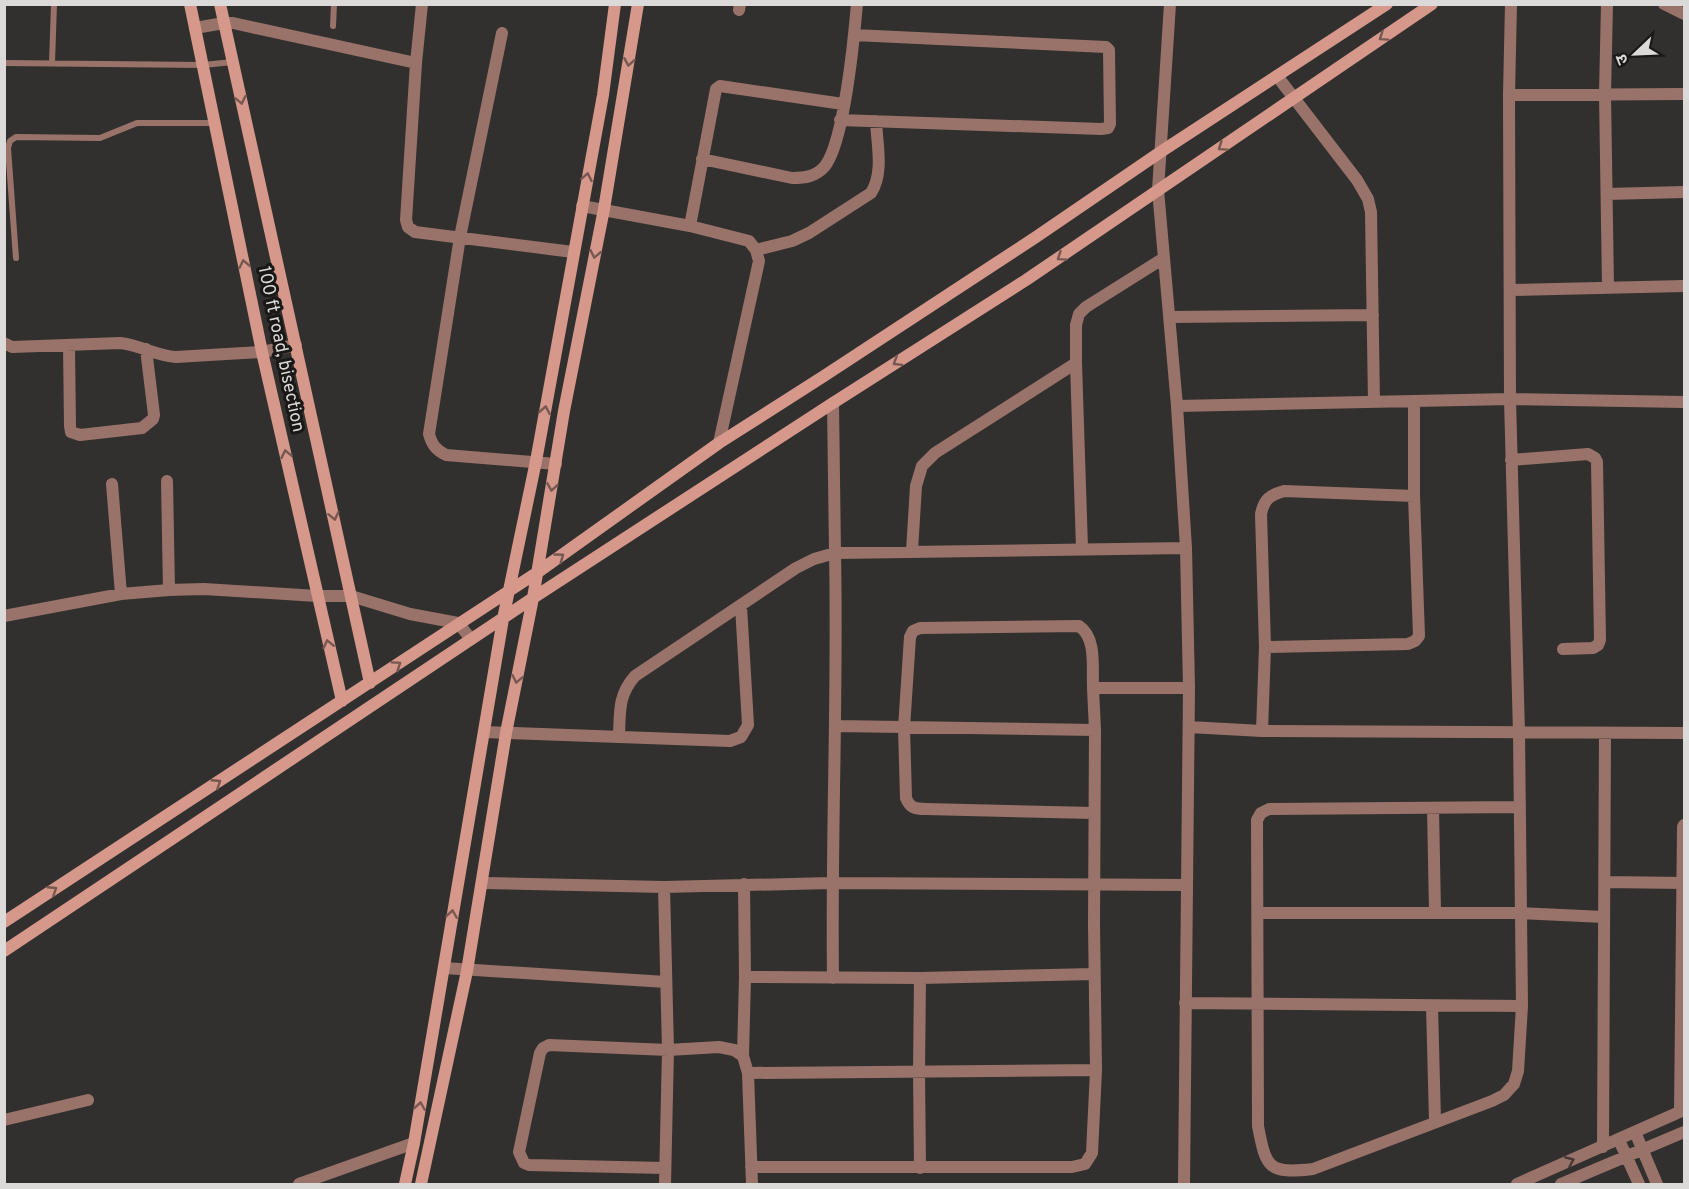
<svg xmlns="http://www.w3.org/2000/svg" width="1689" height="1189" viewBox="0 0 1689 1189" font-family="Overpass,'Noto Sans Devanagari',sans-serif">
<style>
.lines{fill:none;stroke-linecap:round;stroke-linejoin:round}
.lane{stroke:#99736a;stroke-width:6}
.street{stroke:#99736a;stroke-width:12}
.secondary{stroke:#d5988a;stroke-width:12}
.oneway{stroke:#775850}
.oneway2{stroke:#463834}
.labels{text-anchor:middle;stroke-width:6;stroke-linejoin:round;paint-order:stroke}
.street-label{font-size:18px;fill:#dbdad9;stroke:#191817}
</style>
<rect width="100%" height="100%" fill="#32302e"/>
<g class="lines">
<path class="lane" d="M 333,26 L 334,4
M 4,63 L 203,65 L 233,62
M 52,63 L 54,4
M 16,258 L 8,148 L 10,141 L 16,137 L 100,138 L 137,123 L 215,123"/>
<path class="street" d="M 422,4 L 416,63 L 406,220 L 408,227 L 415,232 L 573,252
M 1170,4 L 1158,190 L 1177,406 L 1186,548 L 1189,688 L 1184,1184
M 1511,4 L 1509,95 L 1510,399 L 1519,733 L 1522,1006 L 1518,1071 L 1514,1084 L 1504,1095 L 1492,1101 L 1313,1169 C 1268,1174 1266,1168 1258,1126 L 1257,820 L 1261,813 L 1269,809 L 1520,807
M 1607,4 L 1605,94 L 1608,287
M 1664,4 L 1684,14
M 739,10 L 740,4
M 195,28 L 224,23 L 233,23 L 416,63
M 502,33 L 460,237 L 429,434 C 432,445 436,450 446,455 L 556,464
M 1277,76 L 1357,180 L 1368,199 L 1371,212 L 1374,402
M 1509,95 L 1684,94
M 840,120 L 1101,129 L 1108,128 L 1110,124 L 1109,50 L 1106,47 L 854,35
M 702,159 L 792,178 C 804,178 816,177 825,166 C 844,142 854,38 857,4
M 1607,194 L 1684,192
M 582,206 L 690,226 L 749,241 L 756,250 L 759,261 L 719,443
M 690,226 L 716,89 L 720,86 L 843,104
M 756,250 L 792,241 L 809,233 L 871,193 C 884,173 877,145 876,121
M 1510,290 L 1684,286
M 1169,317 L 1373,315
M 4,343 L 12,347 L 120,343 C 140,345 156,356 176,357 L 262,352 L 296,345
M 69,345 L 70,426 L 71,432 L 80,435 L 142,428 L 153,419 L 154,415 L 146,349
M 833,403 L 835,553 L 1186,548
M 1177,406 L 1510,399 L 1684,402
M 1511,460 L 1588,454 L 1595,458 L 1597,462 L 1600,640 L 1598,645 L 1593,648 L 1563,649
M 167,481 L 169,590
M 112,484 L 121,594
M 1082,548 L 1076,363 L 1076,325 L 1079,314 L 1086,307 L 1164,258
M 912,551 L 916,486 L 922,466 L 935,453 L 1076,363
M 4,616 L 121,594 L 169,590 L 204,589 L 317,596 L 351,596 L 410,614 L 458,623 L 471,639
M 1265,647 L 1408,644 L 1415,641 L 1419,636 L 1414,496 L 1414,401
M 1093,688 C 1092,668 1097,638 1079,626 L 920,628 L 913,631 L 910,637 L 904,728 L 906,798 C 910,808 915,809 926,809 L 1094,813
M 835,726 L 1095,730 L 1093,688 L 1189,688
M 1189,727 L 1262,731 L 1684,733
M 1262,731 L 1265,647 L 1261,514 C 1264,499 1270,495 1284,491 L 1414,496
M 484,732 L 730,741 L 741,737 L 748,725 L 741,606
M 619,736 C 620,712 618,695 635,676 L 796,568 L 814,559 L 835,553 C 838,695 831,836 833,978
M 1433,808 L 1435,912
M 1605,882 L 1684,883
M 483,883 L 664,887 L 831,883 L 1187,885
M 664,887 L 668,1050 L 665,1184
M 1258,913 L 1521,913 L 1604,917
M 444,968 L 666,982
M 745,977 L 920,978 L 1094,974
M 920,978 L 919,1071 L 920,1168
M 1185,1003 L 1522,1006
M 1432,1006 L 1435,1121
M 743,1056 L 745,977 L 744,884
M 748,1073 L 752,1184
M 1680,1112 L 1683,827 L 1684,825
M 4,1120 L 88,1100
M 1635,1132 L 1657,1184
M 1619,1140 L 1639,1184
M 1603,1147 L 1605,733
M 751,1167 L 1072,1167 L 1085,1164 L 1092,1153 L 1096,1070 L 1094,925 L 1095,730
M 665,1168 L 529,1165 L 524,1163 L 519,1152 L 540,1053 L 543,1048 L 549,1045 L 668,1050 L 719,1047 L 734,1050 L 743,1056 L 748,1073 L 1096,1070
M 299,1184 L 414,1143
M 1517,1184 L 1684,1110
M 1561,1184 L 1684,1132"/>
<path class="secondary" d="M 190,4 L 262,352 L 342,701
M 220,4 L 370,683
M 4,922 L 538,572 L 719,443 L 824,376 L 1036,237 L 1162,151 L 1387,4
M 4,951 L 533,598 L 833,403 L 1026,280 L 1432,4
M 405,1184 L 414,1143 L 503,619 L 536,461 L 603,95 L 615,4
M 421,1184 L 467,971 L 506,733 L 533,598 L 564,411 L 604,209 L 638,4"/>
</g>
<defs><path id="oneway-chevron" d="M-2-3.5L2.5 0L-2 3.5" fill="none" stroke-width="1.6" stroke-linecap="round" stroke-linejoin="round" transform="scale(1.5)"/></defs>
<g class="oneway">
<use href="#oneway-chevron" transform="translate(1383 37) rotate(146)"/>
<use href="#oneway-chevron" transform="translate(629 62) rotate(100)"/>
<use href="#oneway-chevron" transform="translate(241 100) rotate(78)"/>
<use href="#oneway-chevron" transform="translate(1222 147) rotate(146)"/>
<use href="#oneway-chevron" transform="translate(587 177) rotate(-79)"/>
<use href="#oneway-chevron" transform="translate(595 254) rotate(101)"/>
<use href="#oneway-chevron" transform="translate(1061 257) rotate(146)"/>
<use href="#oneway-chevron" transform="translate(244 264) rotate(-101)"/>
<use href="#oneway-chevron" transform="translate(897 362) rotate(148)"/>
<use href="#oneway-chevron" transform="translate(545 410) rotate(-80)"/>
<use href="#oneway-chevron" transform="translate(286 454) rotate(-102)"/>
<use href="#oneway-chevron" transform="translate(552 487) rotate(99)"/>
<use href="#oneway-chevron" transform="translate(334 516) rotate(78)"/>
<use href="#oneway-chevron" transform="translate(560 557) rotate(-36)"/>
<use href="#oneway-chevron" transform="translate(328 644) rotate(-103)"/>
<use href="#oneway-chevron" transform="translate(397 665) rotate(-34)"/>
<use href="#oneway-chevron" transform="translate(517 679) rotate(101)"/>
<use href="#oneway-chevron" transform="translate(217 783) rotate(-33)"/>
<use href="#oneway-chevron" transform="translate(53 890) rotate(-33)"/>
<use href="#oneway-chevron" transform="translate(452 914) rotate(-81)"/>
<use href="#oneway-chevron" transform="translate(420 1106) rotate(-81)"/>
</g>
<use class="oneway2" href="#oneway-chevron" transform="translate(1570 1161) rotate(-23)"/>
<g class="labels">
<g class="street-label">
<text transform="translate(282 349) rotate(78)" y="6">100 ft road, bisection</text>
</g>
</g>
<rect width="1689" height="1189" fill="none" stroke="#dbdad9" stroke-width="12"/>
<g transform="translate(1635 54) rotate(247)" stroke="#191817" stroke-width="4.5" paint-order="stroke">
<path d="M0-4.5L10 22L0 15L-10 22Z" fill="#dbdad9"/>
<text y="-9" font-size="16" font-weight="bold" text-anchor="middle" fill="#dbdad9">उ</text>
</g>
</svg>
